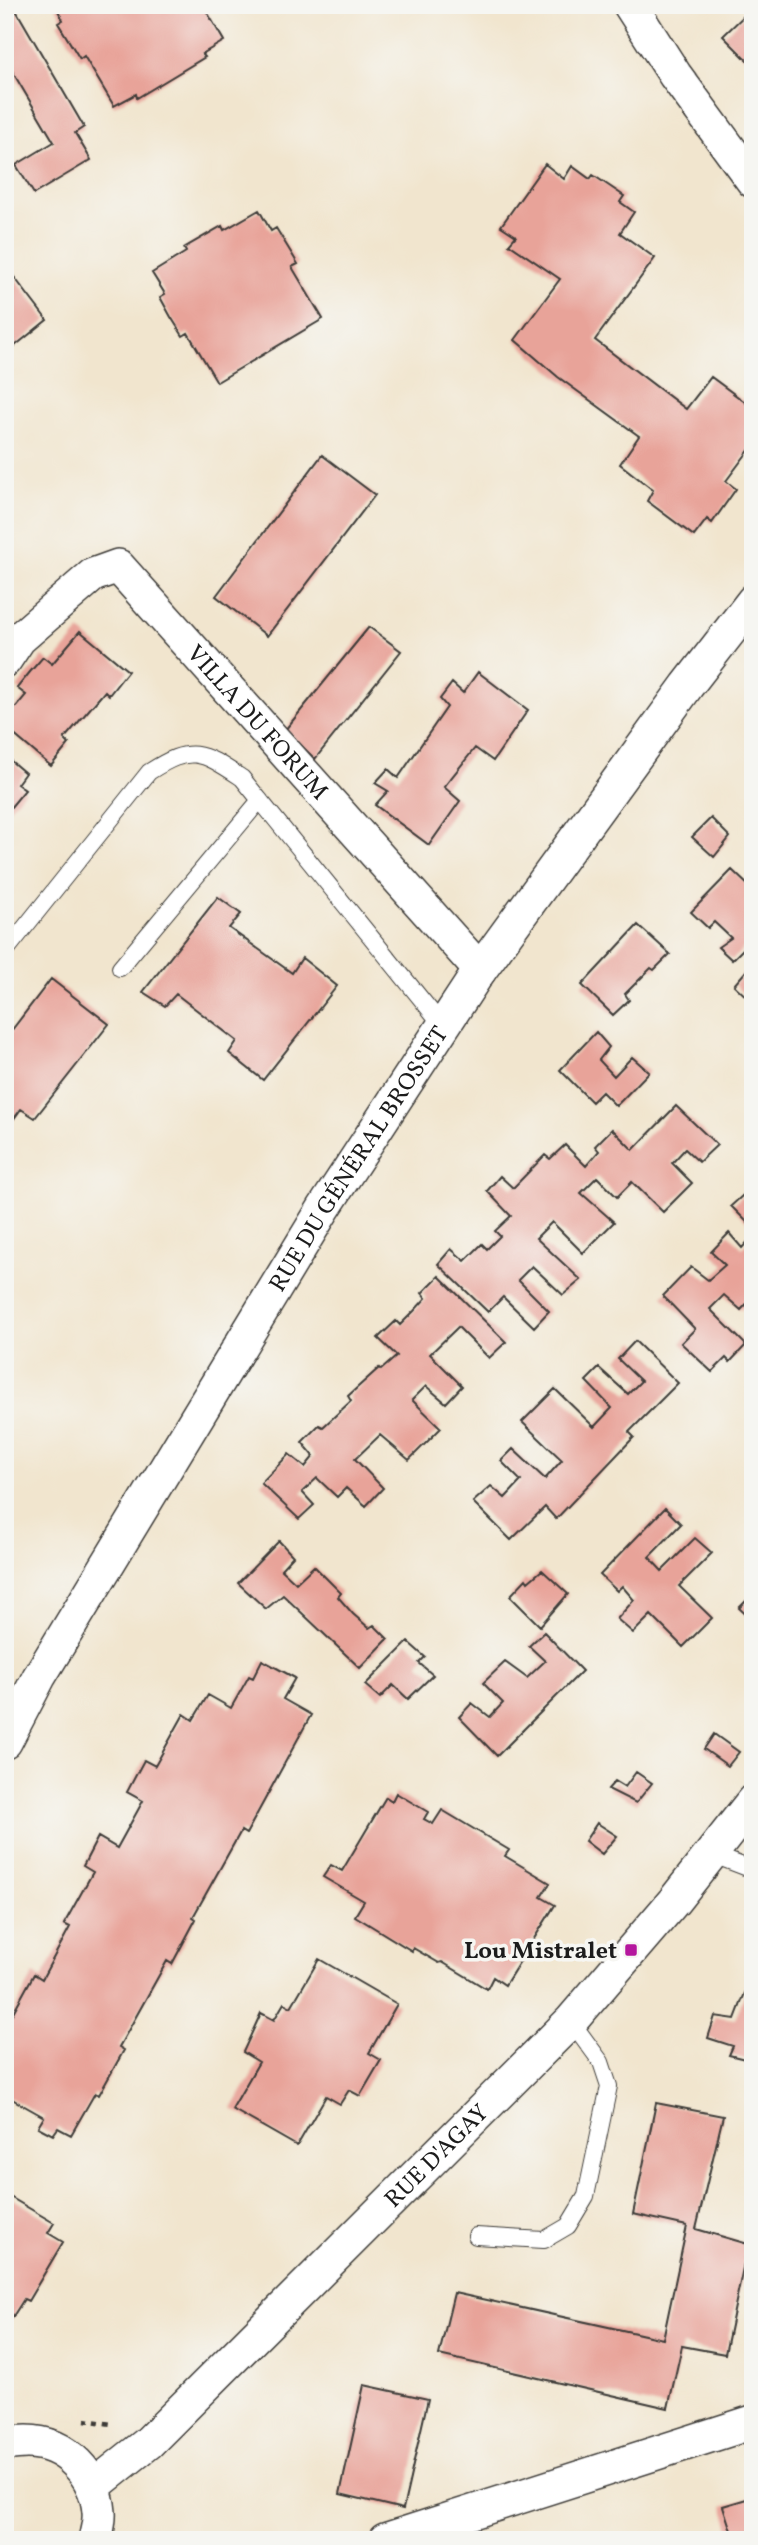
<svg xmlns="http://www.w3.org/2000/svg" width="758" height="2545" viewBox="0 0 758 2545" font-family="Vollkorn,serif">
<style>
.building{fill:#e8a399}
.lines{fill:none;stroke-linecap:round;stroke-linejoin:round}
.service-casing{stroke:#3c3a37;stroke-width:18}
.minor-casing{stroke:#3c3a37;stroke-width:36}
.path{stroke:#3c3a37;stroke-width:4.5;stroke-dasharray:5 5;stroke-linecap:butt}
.service{stroke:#fff;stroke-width:16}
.minor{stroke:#fff;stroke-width:33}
.poi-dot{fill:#b5179e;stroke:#f6f6f2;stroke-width:2.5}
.labels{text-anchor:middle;stroke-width:7;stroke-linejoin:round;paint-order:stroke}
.street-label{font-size:24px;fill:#1c1c1c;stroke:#f6f6f2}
.poi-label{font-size:24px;font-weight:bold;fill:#1c1c1c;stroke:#f6f6f2;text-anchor:end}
</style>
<rect width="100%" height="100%" fill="#f6f6f2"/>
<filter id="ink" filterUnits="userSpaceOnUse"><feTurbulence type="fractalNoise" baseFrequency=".0143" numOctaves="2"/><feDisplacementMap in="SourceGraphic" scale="14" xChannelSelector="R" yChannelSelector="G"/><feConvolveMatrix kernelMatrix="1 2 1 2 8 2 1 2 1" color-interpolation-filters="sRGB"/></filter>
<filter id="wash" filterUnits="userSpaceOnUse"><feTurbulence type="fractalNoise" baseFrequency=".00686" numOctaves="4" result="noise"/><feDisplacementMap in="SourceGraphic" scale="28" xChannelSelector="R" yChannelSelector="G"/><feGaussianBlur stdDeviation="1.57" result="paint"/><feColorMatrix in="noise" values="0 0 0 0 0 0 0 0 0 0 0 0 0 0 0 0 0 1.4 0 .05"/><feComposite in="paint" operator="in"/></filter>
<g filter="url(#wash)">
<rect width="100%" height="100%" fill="#f1e5ce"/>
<g id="blocks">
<path class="building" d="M 5,5 L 13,5 L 84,127 L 75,133 L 91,160 L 34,194 L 16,165 L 54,142 L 5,59 Z
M 55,5 L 203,5 L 224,41 L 202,54 L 205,57 L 137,98 L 136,94 L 114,106 L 84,56 L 80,59 L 58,23 L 63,20 Z
M 742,5 L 753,5 L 753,66 L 723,36 L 748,12 Z
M 545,164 L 564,179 L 572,166 L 590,179 L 593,175 L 624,196 L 620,202 L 634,212 L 620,233 L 655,258 L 595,340 L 686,409 L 711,377 L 753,408 L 753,445 L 726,481 L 736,489 L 712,523 L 707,519 L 694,536 L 647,501 L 653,490 L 620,464 L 639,436 L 558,377 L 515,340 L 560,279 L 509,244 L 516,236 L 501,226 Z
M 259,210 L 271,231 L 276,228 L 298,264 L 292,267 L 323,319 L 217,382 L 188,333 L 183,336 L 171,317 L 160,297 L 165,294 L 152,273 L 186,252 L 184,248 L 222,226 L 224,230 Z
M 5,265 L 47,320 L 5,354 Z
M 322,455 L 375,495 L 267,636 L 216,596 Z
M 369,627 L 401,651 L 315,759 L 285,730 Z
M 80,631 L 128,671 L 109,695 L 105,691 L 64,739 L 69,744 L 51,766 L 5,727 L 5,720 L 26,695 L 17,688 L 30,672 L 43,657 L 52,664 Z
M 478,672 L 528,710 L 493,761 L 475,748 L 444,787 L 460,801 L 429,845 L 375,805 L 388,791 L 375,783 L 388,769 L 398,778 L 447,707 L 440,699 L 452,683 L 463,693 Z
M 5,756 L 25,773 L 17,784 L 25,790 L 10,808 L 5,804 Z
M 711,818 L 730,837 L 714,857 L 692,837 Z
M 732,870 L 753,890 L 753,954 L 746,946 L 732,960 L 718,947 L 731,938 L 714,922 L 708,928 L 691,912 Z
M 218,897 L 241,914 L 229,928 L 292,973 L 302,958 L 337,986 L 263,1080 L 229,1053 L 237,1041 L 176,994 L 165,1006 L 143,992 Z
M 638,925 L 670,954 L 654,970 L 651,968 L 625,994 L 629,1000 L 613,1015 L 582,985 Z
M 753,963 L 753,1003 L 734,985 Z
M 51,979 L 109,1024 L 35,1118 L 21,1109 L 5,1131 L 5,1039 Z
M 596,1032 L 609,1047 L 599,1060 L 614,1076 L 632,1057 L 649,1072 L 616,1106 L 602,1092 L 592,1102 L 560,1070 Z
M 676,1106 L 717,1145 L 699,1162 L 685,1149 L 672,1163 L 692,1183 L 663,1212 L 632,1182 L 617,1197 L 597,1177 L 581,1193 L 614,1222 L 583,1253 L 552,1222 L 536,1238 L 581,1280 L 563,1295 L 532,1266 L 518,1280 L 549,1311 L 534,1327 L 503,1297 L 488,1312 L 438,1264 L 451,1249 L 465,1261 L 482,1244 L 487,1249 L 500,1236 L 495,1231 L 511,1216 L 487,1191 L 500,1176 L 513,1188 L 545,1155 L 550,1159 L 565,1145 L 586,1166 L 599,1151 L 595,1146 L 612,1129 L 633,1150 Z
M 753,1186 L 753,1228 L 731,1206 Z
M 729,1233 L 742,1248 L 753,1236 L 753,1297 L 741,1310 L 724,1295 L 710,1309 L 746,1345 L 730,1362 L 726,1358 L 712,1372 L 681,1343 L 695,1329 L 663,1296 L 691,1267 L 708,1280 L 725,1265 L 711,1252 Z
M 439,1276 L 506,1342 L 489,1358 L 458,1327 L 430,1354 L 462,1386 L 446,1403 L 426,1386 L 412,1400 L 441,1428 L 409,1460 L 380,1435 L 355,1459 L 383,1488 L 366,1506 L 346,1488 L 337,1497 L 317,1478 L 302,1492 L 314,1505 L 299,1519 L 261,1483 L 289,1454 L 305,1467 L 314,1456 L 302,1442 L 319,1425 L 323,1427 L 351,1401 L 348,1396 L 379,1368 L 381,1370 L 397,1356 L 378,1338 L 396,1321 L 400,1325 L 414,1311 L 426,1298 L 422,1293 Z
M 635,1341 L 678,1383 L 629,1432 L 634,1437 L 556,1519 L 545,1507 L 511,1540 L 473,1502 L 491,1486 L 505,1498 L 521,1481 L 501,1461 L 513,1449 L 545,1479 L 562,1460 L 522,1422 L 555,1389 L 594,1427 L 612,1408 L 586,1381 L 599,1368 L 628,1394 L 641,1381 L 618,1359 Z
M 665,1508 L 681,1524 L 649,1557 L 662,1571 L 695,1538 L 712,1553 L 679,1586 L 712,1618 L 683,1647 L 651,1615 L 633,1633 L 617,1619 L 634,1600 L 622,1586 L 617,1591 L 600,1575 Z
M 279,1541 L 293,1556 L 281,1569 L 296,1583 L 314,1566 L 341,1593 L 338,1597 L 353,1614 L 369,1628 L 374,1625 L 388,1639 L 360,1668 L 283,1595 L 266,1609 L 238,1583 Z
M 542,1570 L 568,1594 L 540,1626 L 510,1596 L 526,1579 L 528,1582 Z
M 753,1594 L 753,1621 L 739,1608 Z
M 544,1632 L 582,1671 L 497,1756 L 459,1717 L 472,1703 L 490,1717 L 503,1703 L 483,1683 L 505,1662 L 527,1678 L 545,1661 L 529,1646 Z
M 408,1642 L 425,1657 L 419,1663 L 433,1675 L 408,1699 L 393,1685 L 380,1698 L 365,1685 Z
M 262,1660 L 295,1678 L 283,1699 L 311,1715 L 246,1834 L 241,1831 L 193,1917 L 196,1919 L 172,1964 L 167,1961 L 119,2047 L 124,2050 L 99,2095 L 95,2093 L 71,2135 L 58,2128 L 53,2135 L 38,2127 L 44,2117 L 5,2095 L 5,2027 L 34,1974 L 42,1979 L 70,1927 L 64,1924 L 93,1872 L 83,1866 L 98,1837 L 117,1848 L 143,1801 L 127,1792 L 144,1760 L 155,1766 L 184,1714 L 193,1720 L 208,1695 L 231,1708 L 249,1676 L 253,1678 Z
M 714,1734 L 739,1752 L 728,1766 L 704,1749 Z
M 636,1772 L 652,1783 L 636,1803 L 608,1789 L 615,1781 L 625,1787 Z
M 396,1793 L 428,1812 L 424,1819 L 433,1824 L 442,1810 L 509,1850 L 505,1856 L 550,1883 L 541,1897 L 555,1905 L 505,1985 L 493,1977 L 487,1989 L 442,1962 L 439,1963 L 413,1948 L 412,1951 L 355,1916 L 364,1901 L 323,1877 L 331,1865 L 342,1871 L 386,1797 L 392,1801 Z
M 597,1823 L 617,1836 L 602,1854 L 585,1841 Z
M 319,1959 L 397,2004 L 369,2053 L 381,2060 L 360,2096 L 349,2090 L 340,2104 L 326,2096 L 297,2146 L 232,2109 L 259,2062 L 243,2052 L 261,2013 L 274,2020 L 284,2003 L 291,2007 Z
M 745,1993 L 753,1995 L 753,2061 L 729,2055 L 733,2046 L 708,2038 L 715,2016 L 735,2019 Z
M 656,2103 L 723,2116 L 696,2229 L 748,2244 L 725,2354 L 682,2346 L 668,2408 L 439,2355 L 454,2293 L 663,2339 L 687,2226 L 633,2214 Z
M 5,2194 L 54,2223 L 48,2233 L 63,2242 L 28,2301 L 24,2299 L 5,2329 Z
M 364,2385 L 428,2399 L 403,2509 L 340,2494 Z
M 753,2497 L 753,2540 L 734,2540 L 723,2506 Z"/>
</g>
</g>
<g filter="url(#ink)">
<use href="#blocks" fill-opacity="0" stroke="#3c3a37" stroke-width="2"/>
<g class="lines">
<defs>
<path id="service" d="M 5,952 L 149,772 C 192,744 202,752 242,778 L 443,1026
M 120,968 L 260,800
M 711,1854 L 753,1870
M 476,2236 L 544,2240 L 568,2226 L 586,2196 L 609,2086 L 601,2062 L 571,2021"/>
<g id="minor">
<path d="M 630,5 L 675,75 L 753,181"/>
<path id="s1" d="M 5,660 L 19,639 L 93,575 L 118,566 L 480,970"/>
<path id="s2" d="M 5,1742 L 39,1677 L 324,1208 L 480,970 L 687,686 L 753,601"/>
<path d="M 5,2444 C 12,2443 20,2442 27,2442 C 66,2442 96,2475 99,2512 C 100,2521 97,2531 95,2540"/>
<path id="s3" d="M 94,2486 L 148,2443 L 571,2021 L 674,1901 L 753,1801"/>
<path d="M 385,2540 L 753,2422"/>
</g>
</defs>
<use href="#service" class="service-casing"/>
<use href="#minor" class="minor-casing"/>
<path class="path" d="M 85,2420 L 111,2424"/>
<use href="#service" class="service"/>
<use href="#minor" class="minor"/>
</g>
</g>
<rect class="poi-dot" x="624" y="1943" width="14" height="14" rx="3.5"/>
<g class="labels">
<g class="street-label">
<text dy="8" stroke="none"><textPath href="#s1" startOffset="359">VILLA DU FORUM</textPath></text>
<text dy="8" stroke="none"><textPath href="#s2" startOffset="682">RUE DU GÉNÉRAL BROSSET</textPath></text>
<text dy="8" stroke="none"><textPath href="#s3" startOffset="476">RUE D'AGAY</textPath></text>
</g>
<g class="poi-label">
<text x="617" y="1958">Lou Mistralet</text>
</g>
</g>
<rect width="758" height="2545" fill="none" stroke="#f6f6f2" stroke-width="28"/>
</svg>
